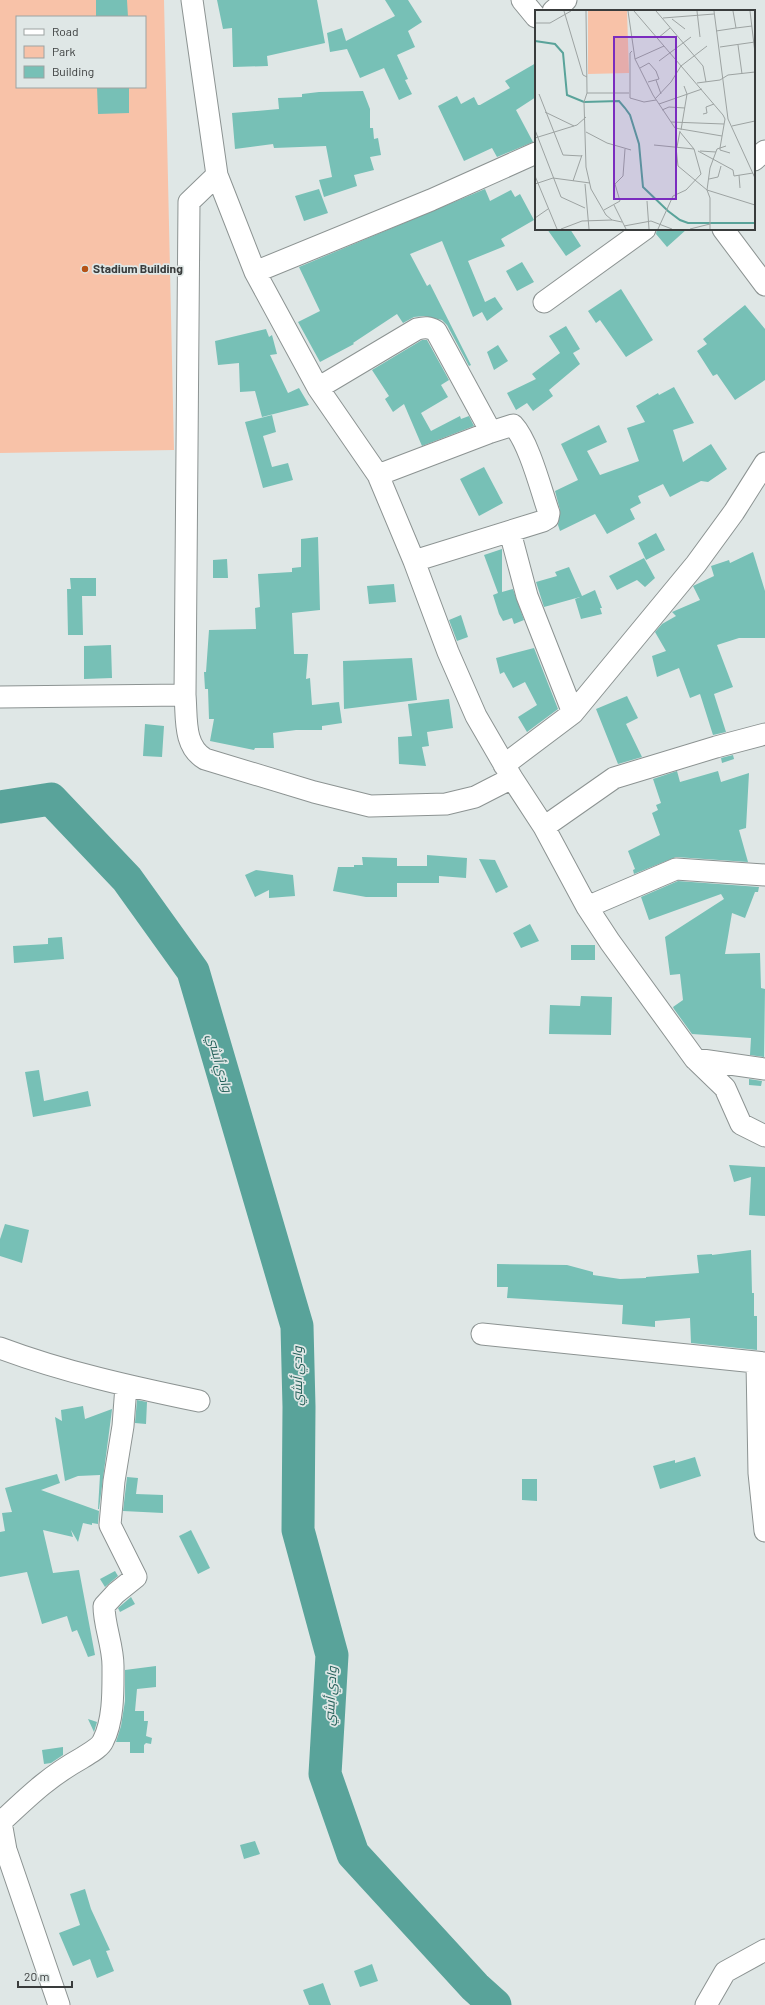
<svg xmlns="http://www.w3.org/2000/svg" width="765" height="2005" viewBox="0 0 765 2005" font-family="Barlow,Cairo,sans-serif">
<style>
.green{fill:#f8c2a8;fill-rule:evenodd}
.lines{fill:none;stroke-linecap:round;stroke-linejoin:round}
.river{stroke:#59a39a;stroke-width:33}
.building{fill:#77c0b6}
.street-casing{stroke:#8c9392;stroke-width:23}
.street{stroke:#fff;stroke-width:21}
.poi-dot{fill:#b55317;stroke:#dfe7e6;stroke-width:1.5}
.labels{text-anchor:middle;stroke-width:3.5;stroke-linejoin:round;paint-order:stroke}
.poi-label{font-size:12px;font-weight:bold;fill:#393c3c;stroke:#dfe7e6;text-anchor:start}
.water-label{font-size:13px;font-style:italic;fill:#215e57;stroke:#dfe7e6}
.inset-river{fill:none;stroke:#59a39a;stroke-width:2}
.inset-road{fill:none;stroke:#9da3a2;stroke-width:1}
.view{fill:#7b2cbf;fill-opacity:0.15;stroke:#7b2cbf;stroke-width:2}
.inset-edge{fill:none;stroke:#393c3c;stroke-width:2}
</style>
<rect width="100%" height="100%" fill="#dfe7e6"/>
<path class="green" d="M 0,0 L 164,0 L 174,450 L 0,453 ZM 17,17 L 145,17 L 145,87 L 17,87 Z"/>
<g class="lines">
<path class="river" d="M 0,807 L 51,799 L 127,879 L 193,971 L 297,1326 L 299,1407 L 298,1530 L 332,1655 L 325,1774 L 353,1854 L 475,1987 L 495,2005"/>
</g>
<path class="building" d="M 96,0 L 127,0 L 128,17 L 96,17 Z
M 217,0 L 317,0 L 325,43 L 267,56 L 268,66 L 233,67 L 232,28 L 223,29 Z
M 385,0 L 408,0 L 422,22 L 408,31 L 415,47 L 397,55 L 408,79 L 405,80 L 412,94 L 399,100 L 384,68 L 360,78 L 347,49 L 330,52 L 327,33 L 342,28 L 346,41 L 395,16 Z
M 536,63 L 536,97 L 516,110 L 533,142 L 497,157 L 492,148 L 464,161 L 438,106 L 457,96 L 461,104 L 474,97 L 478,105 L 480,105 L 510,88 L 505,81 Z
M 97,87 L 129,87 L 129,113 L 98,114 Z
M 363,91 L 370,109 L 370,128 L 373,128 L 374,139 L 378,138 L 381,155 L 370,157 L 374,170 L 354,175 L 357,186 L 324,197 L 319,180 L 332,177 L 326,146 L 274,148 L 273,144 L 235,149 L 232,113 L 279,109 L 278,98 L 302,97 L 302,94 L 319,92 Z
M 319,189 L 328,213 L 304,221 L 295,196 Z
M 485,189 L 490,201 L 511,190 L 515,197 L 520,194 L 534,220 L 501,239 L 505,246 L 468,261 L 485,302 L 495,297 L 503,309 L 487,321 L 482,312 L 473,317 L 442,241 L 410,254 L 427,286 L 430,284 L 471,365 L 469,366 L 447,325 L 442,320 L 424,316 L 414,317 L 403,323 L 397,314 L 353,343 L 354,344 L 320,362 L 298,322 L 320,311 L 299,267 Z
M 547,229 L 570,229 L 581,246 L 566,256 Z
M 657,229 L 687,229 L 667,247 L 656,234 Z
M 522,262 L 534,282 L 517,291 L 506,271 Z
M 621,289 L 653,340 L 626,357 L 600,320 L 596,323 L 588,311 Z
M 745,305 L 765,329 L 765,380 L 735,400 L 717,374 L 713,376 L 697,351 L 707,344 L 703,339 Z
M 566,326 L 580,349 L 573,353 L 580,364 L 549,390 L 553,396 L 533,411 L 527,403 L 516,410 L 507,393 L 536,379 L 532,374 L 560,353 L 549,336 Z
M 266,329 L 269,337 L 272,335 L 277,354 L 270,355 L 288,393 L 299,388 L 309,405 L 262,417 L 255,391 L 240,392 L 239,363 L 218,365 L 215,341 Z
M 422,340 L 427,340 L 449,380 L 441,385 L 448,397 L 421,413 L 431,431 L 460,416 L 461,419 L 469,416 L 474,426 L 422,446 L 404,404 L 393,412 L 385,399 L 389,396 L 372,370 Z
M 498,345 L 508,361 L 494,370 L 487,352 Z
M 674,387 L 694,423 L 673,430 L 683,462 L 711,444 L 727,469 L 708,482 L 701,481 L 670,497 L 663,484 L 638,496 L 641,503 L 630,509 L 635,519 L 607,534 L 595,514 L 560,531 L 558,525 L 560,510 L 555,491 L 578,480 L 561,444 L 599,425 L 607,442 L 587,451 L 600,475 L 639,461 L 627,428 L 645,422 L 636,406 L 658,393 L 659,395 Z
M 272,415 L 276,432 L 263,436 L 272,467 L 288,463 L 293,480 L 263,488 L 245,422 Z
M 484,467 L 503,503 L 479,516 L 460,479 Z
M 656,533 L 665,550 L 646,560 L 638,543 Z
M 318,537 L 320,610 L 292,613 L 294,654 L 308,654 L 306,679 L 310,678 L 312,705 L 339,702 L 342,723 L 322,726 L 322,730 L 296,730 L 273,733 L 274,748 L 255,748 L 254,750 L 210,741 L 214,719 L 209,719 L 208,689 L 205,689 L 204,672 L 206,672 L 209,630 L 256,629 L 255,608 L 260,607 L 258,574 L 292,572 L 292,568 L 301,567 L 301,539 Z
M 502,549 L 502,592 L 513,589 L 524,620 L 514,624 L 512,618 L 503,621 L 499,614 L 493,595 L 498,593 L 484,555 Z
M 753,552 L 765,591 L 765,638 L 739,638 L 717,645 L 733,687 L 714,694 L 726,732 L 713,735 L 700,694 L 690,698 L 679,668 L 657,677 L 652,656 L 666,651 L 655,632 L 662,624 L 676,616 L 672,612 L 700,600 L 693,586 L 714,576 L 711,566 L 729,560 L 730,563 Z
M 644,558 L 655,578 L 645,587 L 637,580 L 617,590 L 609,576 Z
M 227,559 L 228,578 L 213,578 L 213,560 Z
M 569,567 L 582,596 L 595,590 L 602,608 L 600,608 L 602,614 L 581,619 L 575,599 L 580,597 L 544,607 L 536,582 L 557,576 L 555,572 Z
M 70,578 L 96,578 L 96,596 L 82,596 L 83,635 L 68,635 L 67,589 L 71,589 Z
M 394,584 L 396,602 L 369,604 L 367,586 Z
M 461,615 L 468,637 L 457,641 L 449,620 Z
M 111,645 L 112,678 L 84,679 L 84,646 Z
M 534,648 L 558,709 L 527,732 L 518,717 L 537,705 L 525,682 L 513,688 L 504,672 L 500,674 L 496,658 Z
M 412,658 L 417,700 L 344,709 L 343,661 Z
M 627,696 L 638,718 L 626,724 L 642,757 L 618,764 L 596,709 Z
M 449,699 L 453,728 L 427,732 L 429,746 L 422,747 L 426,766 L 399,764 L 398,737 L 412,736 L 408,704 Z
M 145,724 L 164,726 L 162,757 L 143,756 Z
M 733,755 L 734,759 L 722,763 L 721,758 Z
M 677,771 L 680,782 L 718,771 L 721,782 L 749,773 L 746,828 L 739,830 L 748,862 L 676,857 L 634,874 L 633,870 L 635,869 L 628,851 L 660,835 L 652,813 L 658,810 L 656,805 L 661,803 L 653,779 Z
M 427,855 L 467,858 L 466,878 L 439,876 L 439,883 L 397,883 L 397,897 L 366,897 L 333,891 L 338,867 L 354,867 L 354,865 L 363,865 L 362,857 L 397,858 L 397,866 L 427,866 Z
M 479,859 L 495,860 L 508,887 L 496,893 Z
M 256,870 L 293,875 L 295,896 L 269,898 L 269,890 L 255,897 L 245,875 Z
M 678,881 L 759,887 L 758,892 L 755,892 L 745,918 L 732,913 L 725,954 L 760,953 L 761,988 L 765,989 L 764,1057 L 750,1055 L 751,1038 L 692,1034 L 674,1009 L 673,1007 L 683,1000 L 680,974 L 670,975 L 665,937 L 724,899 L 721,894 L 649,920 L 641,897 Z
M 530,924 L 539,941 L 521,948 L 513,933 Z
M 62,937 L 64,959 L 14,963 L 13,946 L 48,944 L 48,938 Z
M 571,945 L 595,945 L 595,960 L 571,960 Z
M 581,996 L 612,997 L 611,1035 L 549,1034 L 550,1005 L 580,1006 Z
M 39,1070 L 44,1101 L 88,1091 L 91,1106 L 33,1117 L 25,1072 Z
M 749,1079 L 762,1081 L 761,1086 L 749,1085 Z
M 729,1165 L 765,1167 L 765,1216 L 749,1215 L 751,1177 L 734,1182 Z
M 5,1224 L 29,1230 L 22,1263 L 0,1256 L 0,1239 Z
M 751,1250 L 752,1293 L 754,1293 L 754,1316 L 757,1316 L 757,1350 L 691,1343 L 690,1318 L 655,1321 L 655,1327 L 622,1324 L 623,1305 L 507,1298 L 508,1287 L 497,1287 L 497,1264 L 567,1265 L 593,1272 L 593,1275 L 620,1279 L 646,1278 L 646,1277 L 699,1273 L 697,1255 L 712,1254 L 712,1255 Z
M 137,1400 L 147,1402 L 146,1424 L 135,1423 Z
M 113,1402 L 99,1509 L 98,1509 L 100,1475 L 78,1476 L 65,1481 L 55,1417 L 62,1421 L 61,1410 L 83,1406 L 85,1419 L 112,1409 Z
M 695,1457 L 701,1476 L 660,1489 L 653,1466 L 675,1460 L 675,1463 Z
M 57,1474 L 60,1483 L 41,1490 L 99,1511 L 98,1524 L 92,1523 L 92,1525 L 83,1523 L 78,1542 L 71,1530 L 73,1537 L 43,1530 L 53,1573 L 79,1570 L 95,1655 L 88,1657 L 77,1630 L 72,1632 L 67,1616 L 42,1624 L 27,1572 L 0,1577 L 0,1532 L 5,1531 L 2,1513 L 12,1512 L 5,1488 Z
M 127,1477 L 138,1478 L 136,1494 L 163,1495 L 163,1513 L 123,1511 Z
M 522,1479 L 537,1479 L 537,1501 L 522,1500 Z
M 191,1530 L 210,1568 L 198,1574 L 179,1536 Z
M 115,1571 L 118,1576 L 105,1587 L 100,1579 Z
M 131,1597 L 135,1604 L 120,1612 L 118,1608 Z
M 156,1666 L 156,1687 L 137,1689 L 135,1711 L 144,1711 L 144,1721 L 148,1721 L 146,1736 L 152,1738 L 151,1744 L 146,1743 L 144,1745 L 144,1753 L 130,1753 L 130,1742 L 116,1742 L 121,1726 L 125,1701 L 125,1670 Z
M 88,1719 L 97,1722 L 94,1732 Z
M 63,1747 L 63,1755 L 51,1763 L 44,1764 L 42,1750 Z
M 255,1841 L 260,1854 L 244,1859 L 240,1845 Z
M 85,1889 L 91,1909 L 110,1950 L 106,1951 L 114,1971 L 97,1978 L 90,1959 L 73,1966 L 59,1933 L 80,1925 L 70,1894 Z
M 372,1964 L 378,1981 L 360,1987 L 354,1971 Z
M 323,1983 L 331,2005 L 309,2005 L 303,1990 Z"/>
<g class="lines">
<defs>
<path id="street" d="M 192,0 L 217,175 L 255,272 L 318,388 L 378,475 L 414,561 L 448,652 L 476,716 L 512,778 L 544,827 L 587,907 L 610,942 L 695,1059 L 725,1088 L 741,1124 L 765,1136
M 522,0 L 536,17
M 553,11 L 566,0
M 754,160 L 765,151
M 217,175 L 189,202 L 185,695 C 187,718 183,746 205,759 L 314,792 L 370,806 L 446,804 L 475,797 L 512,778
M 723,229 L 765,285
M 255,272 L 431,200 L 536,153
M 544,302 L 645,229
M 318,388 L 417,329 C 425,327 429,327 436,331 L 491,432
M 378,475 L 491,432 L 513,425 C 529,442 541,490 549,513 L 548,518 L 543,521 L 414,561
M 510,532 L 527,596 L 573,713
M 0,697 L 185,695
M 504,765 L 573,713 L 696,564 L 734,512 L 765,463
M 544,827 L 614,778 L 716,747 L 765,734
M 587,907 L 676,869 L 765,875
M 695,1059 L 765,1069
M 482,1334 L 765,1363
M 0,1348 C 64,1372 132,1387 199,1401
M 757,1363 L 759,1473 L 765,1531
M 59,2005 L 6,1850 L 1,1822 C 29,1796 48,1777 82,1758 C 88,1754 100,1748 103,1741 C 114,1720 113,1689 113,1666 C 113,1645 104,1626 104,1606 L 116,1593 L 136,1577 L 110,1525 L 114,1481 L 123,1426 L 126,1386
M 706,2005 L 725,1972 L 765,1950"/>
</defs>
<use href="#street" class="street-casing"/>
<use href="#street" class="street"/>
</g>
<circle class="poi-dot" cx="85" cy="269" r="4"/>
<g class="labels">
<g class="poi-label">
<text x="93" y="273">Stadium Building</text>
</g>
<g class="water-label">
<text transform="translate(220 1063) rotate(74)" y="5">وادي أبشي</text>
<text transform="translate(297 1376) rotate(-90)" y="5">وادي أبشي</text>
<text transform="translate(330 1696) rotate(-87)" y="5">وادي أبشي</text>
</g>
</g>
<g transform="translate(535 10)">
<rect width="220" height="220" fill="#dfe7e6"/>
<path d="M 53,1 L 92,1 L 94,63 L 53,64 Z" fill="#f8c2a8"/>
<path class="inset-river" d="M 0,31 L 20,34 L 28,43 L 32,85 L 49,92 L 84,91 L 90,98 L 95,105 L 104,134 L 108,177 L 133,201 L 145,210 L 153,213 L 220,213"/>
<path class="inset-road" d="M 29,1 L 48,65 L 52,67M 51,1 L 52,83 L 49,92 L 51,157 L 56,179 L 71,205 L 77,210 L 87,212M 93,1 L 100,49 L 118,85 L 140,118 L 187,126M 99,1 L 188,105 L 190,109 L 185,138M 121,1 L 168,56 L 171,72M 162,1 L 165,27M 179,1 L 193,109 L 220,168M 215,1 L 220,43M 128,8 L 179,4M 137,9 L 150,19M 0,13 L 15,13 L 36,1M 201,18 L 217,16M 181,21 L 201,18 L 198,1M 123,28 L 135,18M 203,35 L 207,64M 185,37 L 220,32M 97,41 L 95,43 L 95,88 L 109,92 L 121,90M 100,49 L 129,36M 124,51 L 156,27M 105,58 L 114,53 L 121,61 L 124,69 L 113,72M 121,70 L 126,84M 162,73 L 185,70 L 193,65 L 220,62M 52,83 L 94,83M 4,84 L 28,145 L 47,146M 120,89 L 136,72 L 146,56 L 172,36M 124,94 L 167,79M 127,100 L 134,97 L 150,98M 10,102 L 39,116M 168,104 L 172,103 L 171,97 L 179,94M 136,112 L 189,114M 197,116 L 220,111M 0,120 L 26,187 L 50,198M 146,120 L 152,84 L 149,76M 51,122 L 72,133 L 96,140M 0,128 L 42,115 L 51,107M 119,135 L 159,139M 141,137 L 143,156 L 172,180 L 220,195M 142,137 L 145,121M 185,138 L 185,140 L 195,143M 163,141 L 198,160 L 199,166 L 218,163M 165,141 L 181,142M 204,165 L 205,178M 0,166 L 22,219M 174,169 L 183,167 L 186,156M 38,171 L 47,145M 0,174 L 18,168 L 55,173M 50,174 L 54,219M 112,191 L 114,219M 79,195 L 91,219M 69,200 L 85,191 L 80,174 L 88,166 L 90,139M 0,208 L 13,199M 175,214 L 175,188 L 172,180 L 175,158 L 182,139 L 191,136M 89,216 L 116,211 L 137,219M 26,219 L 47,211 L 77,210M 123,219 L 138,186 L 151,180 L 166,164 L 159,139 L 145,122M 155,219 L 175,214 L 175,219"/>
<path class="view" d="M 79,27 L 141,27 L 141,189 L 79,189 Z"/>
<rect width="220" height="220" class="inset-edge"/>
</g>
<rect x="16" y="16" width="130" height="72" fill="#dfe7e6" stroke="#9da3a2"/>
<rect x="24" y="29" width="20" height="6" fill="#ffffff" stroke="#9da3a2"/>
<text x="52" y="36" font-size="12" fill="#393c3c">Road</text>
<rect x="24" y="46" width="20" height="12" fill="#f8c2a8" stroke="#9da3a2"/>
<text x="52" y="56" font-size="12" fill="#393c3c">Park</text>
<rect x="24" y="66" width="20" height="12" fill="#77c0b6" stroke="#9da3a2"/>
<text x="52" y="76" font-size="12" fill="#393c3c">Building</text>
<path d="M18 1981v6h54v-6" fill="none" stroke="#393c3c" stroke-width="2"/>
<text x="24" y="1981" font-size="12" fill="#393c3c" stroke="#dfe7e6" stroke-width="3" paint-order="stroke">20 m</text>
</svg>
